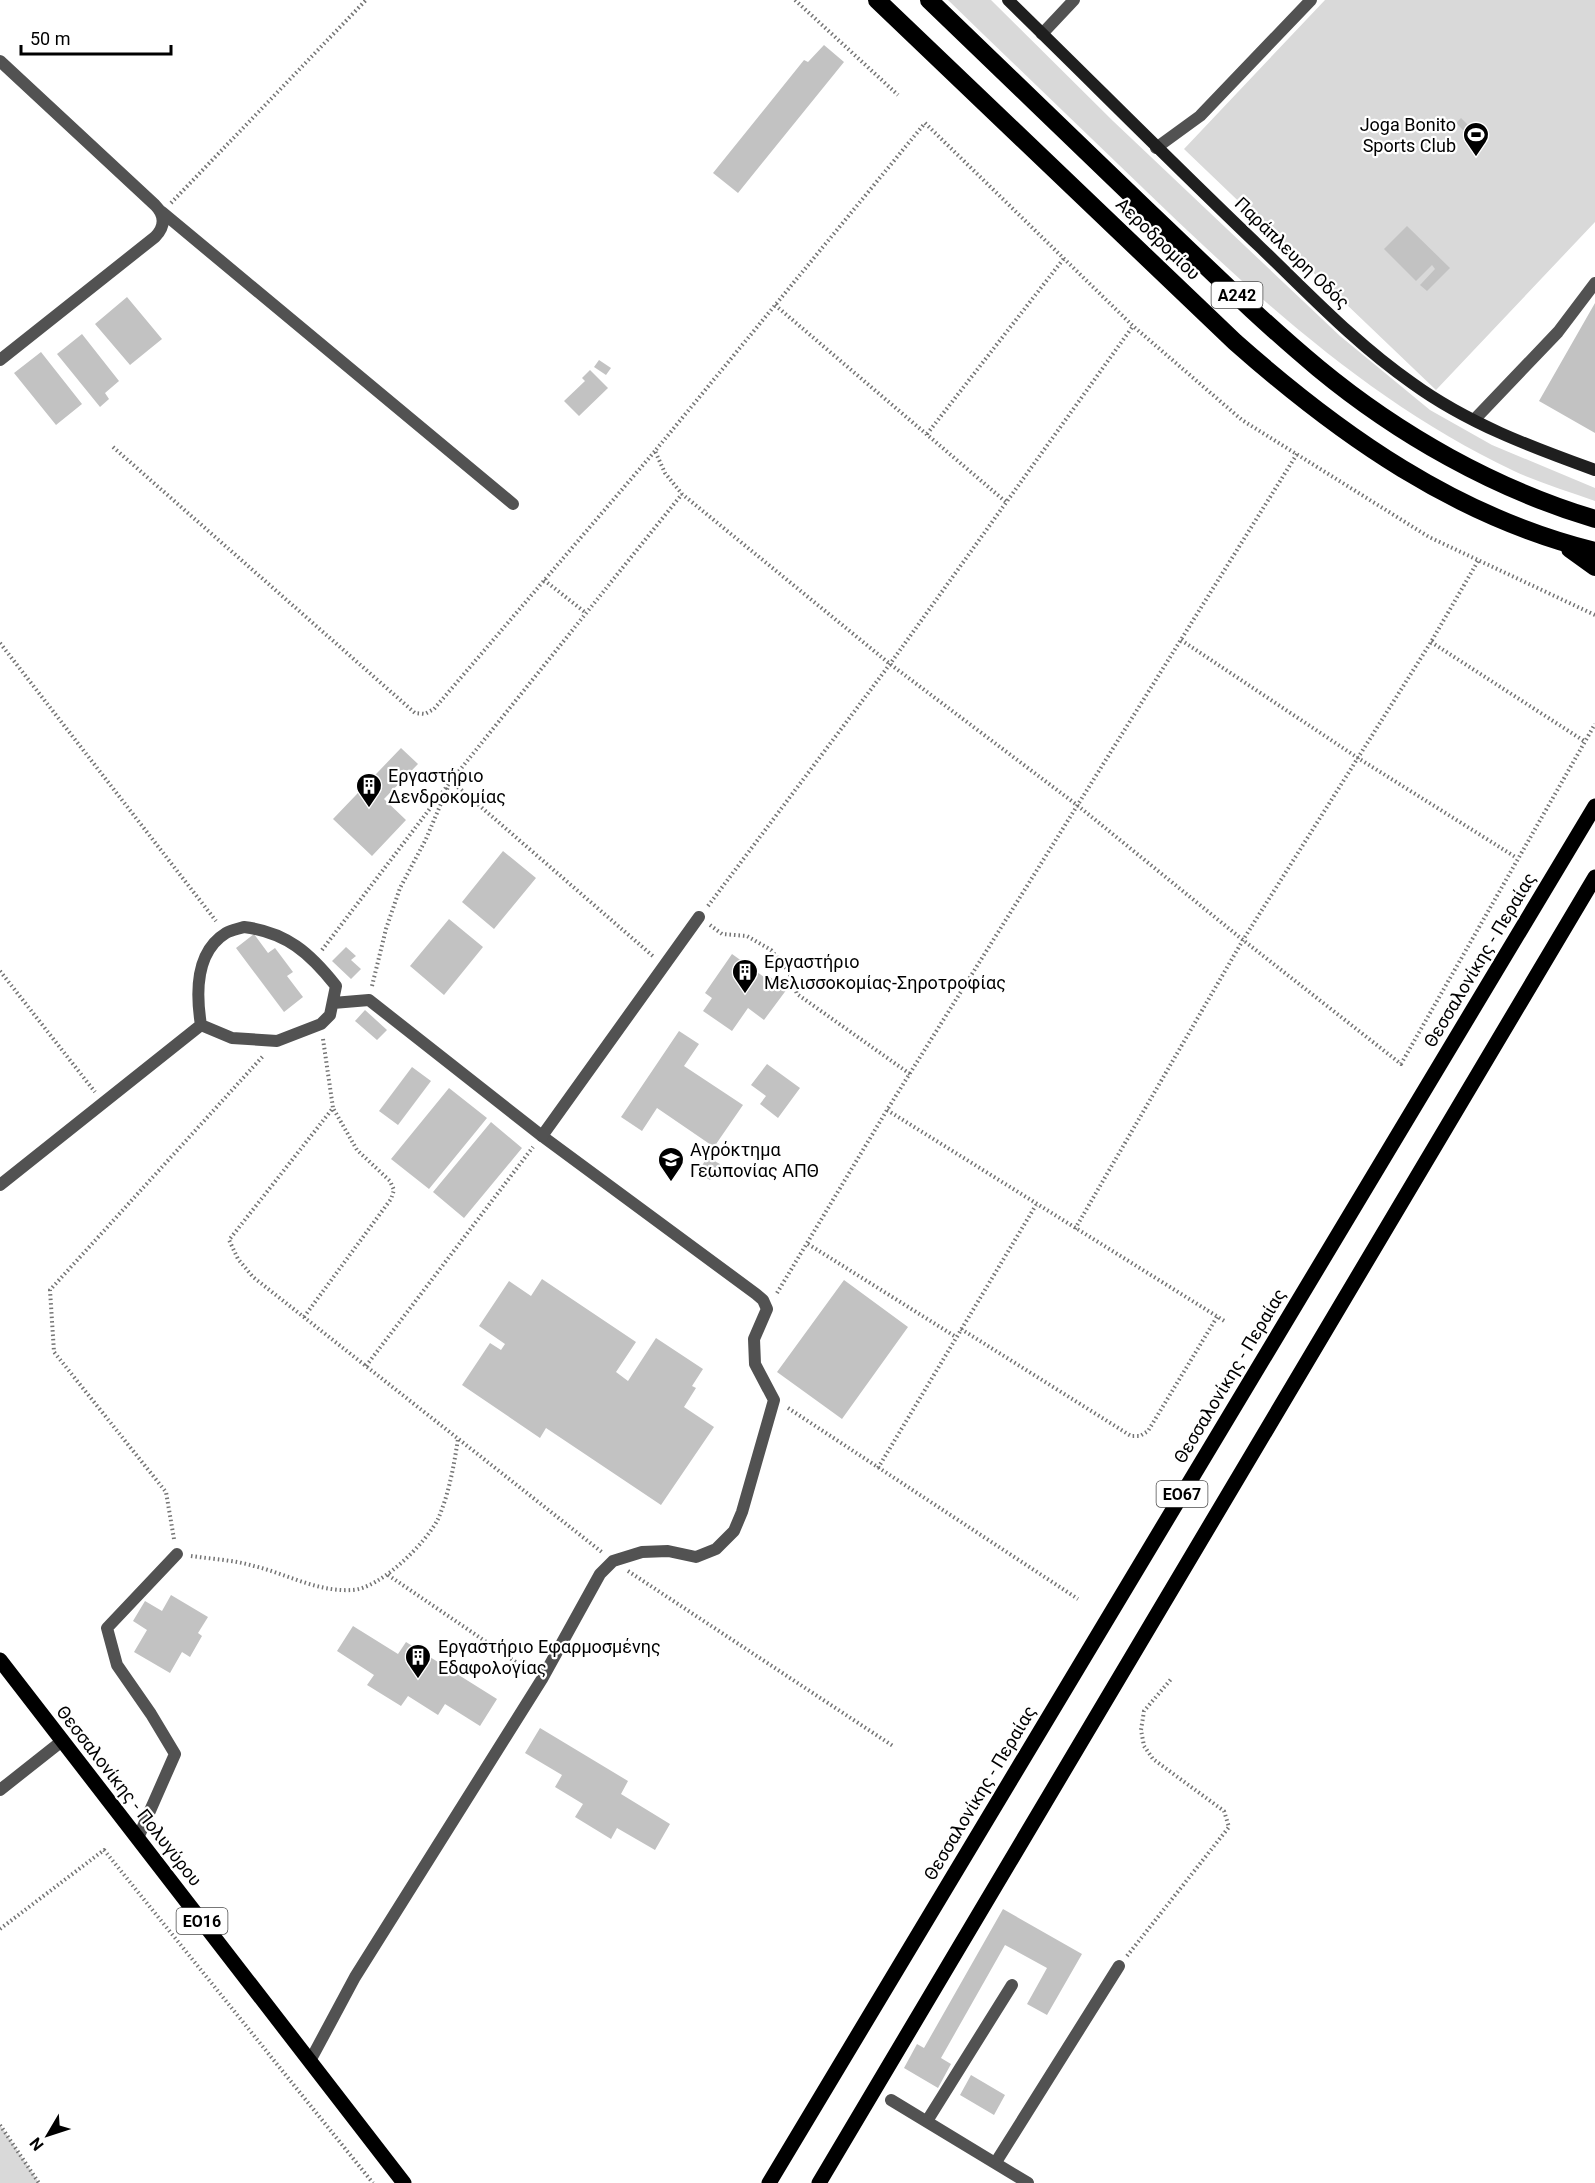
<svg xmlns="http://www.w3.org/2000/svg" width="1595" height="2183" viewBox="0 0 1595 2183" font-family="Roboto,sans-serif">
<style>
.green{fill:#d9d9d9}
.building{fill:#c2c2c2}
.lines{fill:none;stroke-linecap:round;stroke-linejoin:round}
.path{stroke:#747474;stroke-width:4;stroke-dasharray:1.5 3;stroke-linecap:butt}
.lane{stroke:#525252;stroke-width:12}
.street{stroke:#525252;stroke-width:12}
.secondary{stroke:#1f1f1f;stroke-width:12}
.primary{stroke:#000;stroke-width:15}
.highway{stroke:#000;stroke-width:18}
.labels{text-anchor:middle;stroke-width:4.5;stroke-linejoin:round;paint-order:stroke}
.shield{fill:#fff;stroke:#4c4c4c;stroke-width:1.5}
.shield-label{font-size:16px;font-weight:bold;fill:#000}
.poi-label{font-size:18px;fill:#000;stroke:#fff;text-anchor:start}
.street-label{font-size:18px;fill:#000;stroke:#fff}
</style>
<rect width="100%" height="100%" fill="#fff"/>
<path class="green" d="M 948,0 L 991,0 L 1113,121 L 1340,336 L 1430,410 L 1492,445 L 1595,488 L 1595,501 C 1568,491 1540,483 1514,471 C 1372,404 1256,297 1144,189 C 1078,126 1013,63 948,0 Z
M 1325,0 L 1595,0 L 1595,222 L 1436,390 L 1184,149 Z
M 0,2125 L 39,2183 L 0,2183 Z"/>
<path class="building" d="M 824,45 L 844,62 L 738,193 L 713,173 L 804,60 L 808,62 Z
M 1461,118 L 1479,136 L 1474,141 L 1456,123 Z
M 1407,226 L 1450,268 L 1427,291 L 1420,285 L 1435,269 L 1432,265 L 1416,281 L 1384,249 Z
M 127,297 L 162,339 L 130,365 L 95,324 Z
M 1595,303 L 1595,433 L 1539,401 Z
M 82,334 L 119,381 L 105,393 L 109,399 L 100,407 L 57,354 Z
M 41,352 L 82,404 L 56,425 L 14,373 Z
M 599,360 L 611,368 L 606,375 L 594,367 Z
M 590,370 L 608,388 L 579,416 L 564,401 L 585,381 L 582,378 Z
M 401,748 L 418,764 L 384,799 L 406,820 L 372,856 L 333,819 Z
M 503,851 L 536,878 L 494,929 L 462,902 Z
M 449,919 L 483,947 L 444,995 L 410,966 Z
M 254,934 L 268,953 L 275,948 L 293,972 L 287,976 L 303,997 L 284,1012 L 236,948 Z
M 346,947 L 356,956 L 351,960 L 361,969 L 351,979 L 332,961 Z
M 732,954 L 768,980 L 770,977 L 787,989 L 764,1020 L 748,1008 L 732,1031 L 703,1011 L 712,998 L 705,993 Z
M 365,1010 L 387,1030 L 377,1040 L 355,1021 Z
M 679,1031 L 699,1044 L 684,1066 L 743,1105 L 714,1147 L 657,1108 L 642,1131 L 621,1117 Z
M 767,1064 L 800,1088 L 778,1118 L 760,1104 L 766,1096 L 751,1085 Z
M 412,1067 L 431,1081 L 398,1125 L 379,1111 Z
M 449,1088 L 487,1118 L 429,1189 L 391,1159 Z
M 491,1122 L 522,1148 L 464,1218 L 433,1192 Z
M 707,1157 L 720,1164 L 710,1180 L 698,1173 Z
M 542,1279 L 636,1342 L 616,1372 L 628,1381 L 656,1338 L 703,1369 L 692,1386 L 696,1388 L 684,1407 L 714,1427 L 661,1505 L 546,1428 L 540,1438 L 462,1385 L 490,1343 L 501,1350 L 505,1344 L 479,1326 L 509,1281 L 531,1296 Z
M 844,1280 L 908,1327 L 842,1419 L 777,1372 Z
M 171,1595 L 208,1617 L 198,1633 L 202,1636 L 190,1657 L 182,1652 L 170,1673 L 134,1652 L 147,1630 L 133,1621 L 145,1601 L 162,1611 Z
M 353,1626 L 398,1654 L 406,1642 L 497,1699 L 480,1726 L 445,1704 L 438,1715 L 408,1696 L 401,1706 L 367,1685 L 374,1675 L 337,1651 Z
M 540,1728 L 628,1781 L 621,1794 L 670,1824 L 655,1850 L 617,1828 L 611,1839 L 575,1817 L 583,1804 L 555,1787 L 562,1775 L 525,1753 Z
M 1003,1909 L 1082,1954 L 1047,2015 L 1027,2004 L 1047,1968 L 1005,1945 L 941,2058 L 951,2064 L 938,2088 L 904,2068 L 917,2044 L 924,2048 Z
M 971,2075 L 1005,2095 L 994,2115 L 960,2095 Z"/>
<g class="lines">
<path class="path" d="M 795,0 L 898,95
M 171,203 L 366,0
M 775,305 L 1006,502
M 927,434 L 1065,257
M 113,447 L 415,713 L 425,714 L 434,709 L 655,451
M 544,580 L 586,613
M 1595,615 L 1429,537 L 1242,420 L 1133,326 L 925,123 L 655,451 L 665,473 L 682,494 L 890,664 L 1077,805 L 1243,940 L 1401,1064 L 1595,724
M 1181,640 L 1358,758 L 1517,858
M 1431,642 L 1584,741
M 0,643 L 216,921
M 451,781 L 654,957
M 708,906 L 890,664 L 1133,326
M 710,925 L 722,934 L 747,936 L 771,950 L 789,972 L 797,994 L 910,1074
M 322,950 L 451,781 L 682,494
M 0,971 L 95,1092
M 372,986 L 386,929 L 400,888 L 426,839 L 448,787
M 323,1039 L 333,1108 L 229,1240 L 238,1259 L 253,1277 L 603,1553
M 887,1110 L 1226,1322
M 1075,1229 L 1243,940 L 1431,642 L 1478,561
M 808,1244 L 956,1337
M 777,1293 L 887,1110 L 1297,454
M 304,1317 L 391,1199 L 394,1190 L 390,1181 L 357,1150 L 333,1108
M 961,1329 L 1131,1436 L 1140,1436 L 1148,1431 L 1217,1317
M 366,1366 L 533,1147
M 788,1408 L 1078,1599
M 878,1468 L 1036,1205
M 174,1539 L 166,1492 L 54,1352 L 50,1290 L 264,1055
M 191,1556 C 212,1559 234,1560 254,1566 C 287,1574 317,1592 352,1590 C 380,1589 426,1543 438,1519 C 449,1494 454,1465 458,1439
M 628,1571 L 893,1746
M 388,1575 L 529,1671
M 0,1929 L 104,1850 L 373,2183
M 1127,1956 L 1229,1827 L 1224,1811 L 1153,1759 L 1144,1746 L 1141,1730 L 1144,1711 L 1172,1678
M 0,2125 L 39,2183"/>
<path class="lane" d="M 1474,420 L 1558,332 L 1595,283
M 244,927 C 286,932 310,953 336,986 L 330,1015 L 321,1024 L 277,1041 L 232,1038 L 201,1025 C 196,994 195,952 226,933 C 231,930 238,929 244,927 Z
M 0,1185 L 201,1025
M 0,1790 L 62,1741
M 138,1838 L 175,1754 L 151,1714 L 117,1665 L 107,1628 L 177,1554
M 310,2061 L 355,1977 L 542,1679 L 600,1574 L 613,1561 L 642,1552 L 668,1551 L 696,1557 L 716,1549 L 734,1531 L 742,1512 L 774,1400 L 755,1364 L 754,1339 L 767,1309 L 763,1300 L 756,1294 L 542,1136 L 369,1000 L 333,1003
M 927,2121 L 1012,1985
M 996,2162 L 1119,1966"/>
<path class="street" d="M 1042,34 L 1074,0
M 0,61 L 155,205 C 165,215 166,226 155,237 L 0,360
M 1156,148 L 1200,116 L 1311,0
M 162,212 L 513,504
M 542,1136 L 699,917
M 891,2100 L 1028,2183"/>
<path class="secondary" d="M 1008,0 C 1092,82 1175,166 1260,247 C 1309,294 1356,344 1412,383 C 1467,423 1531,447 1595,470"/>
<path class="primary" d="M 0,1660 L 404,2183
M 769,2183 L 1595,806
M 819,2183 L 1595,877"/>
<path class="highway" d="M 877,0 L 1235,342 C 1340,435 1456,517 1595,551
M 929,0 C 1002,70 1075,141 1148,211 C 1204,264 1259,319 1318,368 C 1399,435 1495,489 1595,519
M 1570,549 L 1595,567"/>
</g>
<defs>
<symbol id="stadium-pin" viewBox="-11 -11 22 30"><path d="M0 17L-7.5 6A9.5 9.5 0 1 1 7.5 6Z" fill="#000" stroke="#fff"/><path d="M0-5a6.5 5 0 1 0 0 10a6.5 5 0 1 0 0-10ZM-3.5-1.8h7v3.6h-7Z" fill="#fff"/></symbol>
<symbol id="building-pin" viewBox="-11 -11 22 30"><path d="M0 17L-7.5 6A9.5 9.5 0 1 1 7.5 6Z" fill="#000" stroke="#fff"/><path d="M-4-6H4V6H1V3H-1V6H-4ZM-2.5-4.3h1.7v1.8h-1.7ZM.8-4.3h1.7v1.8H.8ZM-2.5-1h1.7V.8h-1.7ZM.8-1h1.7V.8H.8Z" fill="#fff"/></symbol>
<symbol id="university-pin" viewBox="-11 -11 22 30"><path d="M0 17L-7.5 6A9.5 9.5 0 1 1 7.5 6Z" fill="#000" stroke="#fff"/><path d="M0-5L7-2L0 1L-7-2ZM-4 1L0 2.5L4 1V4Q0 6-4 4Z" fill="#fff"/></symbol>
</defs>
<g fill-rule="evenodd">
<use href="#stadium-pin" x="1461" y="120" width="30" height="40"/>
<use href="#building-pin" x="354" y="771" width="30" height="40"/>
<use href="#building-pin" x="730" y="957" width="30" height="40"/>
<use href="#university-pin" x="656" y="1145" width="30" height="40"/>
<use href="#building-pin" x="403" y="1642" width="30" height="40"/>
</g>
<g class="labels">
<g class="shield">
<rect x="1211.5" y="282" width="51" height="26" rx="4.5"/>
<rect x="1156.5" y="1481" width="51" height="26" rx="4.5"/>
<rect x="176.5" y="1908" width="51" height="26" rx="4.5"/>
</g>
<g class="shield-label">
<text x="1237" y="301">Α242</text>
<text x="1182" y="1500">ΕΟ67</text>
<text x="202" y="1927">ΕΟ16</text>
</g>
<g class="poi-label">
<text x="1456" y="131" text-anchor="end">Joga Bonito<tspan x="1456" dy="21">Sports Club</tspan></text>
<text x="388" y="782">Εργαστήριο<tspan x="388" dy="21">Δενδροκομίας</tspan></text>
<text x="764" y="968">Εργαστήριο<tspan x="764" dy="21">Μελισσοκομίας-Σηροτροφίας</tspan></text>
<text x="690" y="1156">Αγρόκτημα<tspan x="690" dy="21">Γεωπονίας ΑΠΘ</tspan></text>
<text x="438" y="1653">Εργαστήριο Εφαρμοσμένης<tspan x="438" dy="21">Εδαφολογίας</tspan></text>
</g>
<g class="street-label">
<text transform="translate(1158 239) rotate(44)" y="6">Αεροδρομίου</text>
<text transform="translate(1292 253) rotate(44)" y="6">Παράπλευρη Οδός</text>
<text transform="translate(1480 960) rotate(-59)" y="6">Θεσσαλονίκης - Περαίας</text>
<text transform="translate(1230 1376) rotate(-59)" y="6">Θεσσαλονίκης - Περαίας</text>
<text transform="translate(980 1793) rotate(-59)" y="6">Θεσσαλονίκης - Περαίας</text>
<text transform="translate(129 1796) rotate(52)" y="6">Θεσσαλονίκης - Πολυγύρου</text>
</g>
</g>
<g transform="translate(48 2135) rotate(231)" stroke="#ffffff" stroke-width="4.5" paint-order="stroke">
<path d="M0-4.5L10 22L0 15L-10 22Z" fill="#000000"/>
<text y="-9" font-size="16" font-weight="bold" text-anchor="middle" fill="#000000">N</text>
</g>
<path d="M21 45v9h150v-9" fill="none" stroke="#000000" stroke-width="3"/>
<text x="30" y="45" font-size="18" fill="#000000" stroke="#ffffff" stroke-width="4.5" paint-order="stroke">50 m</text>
</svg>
